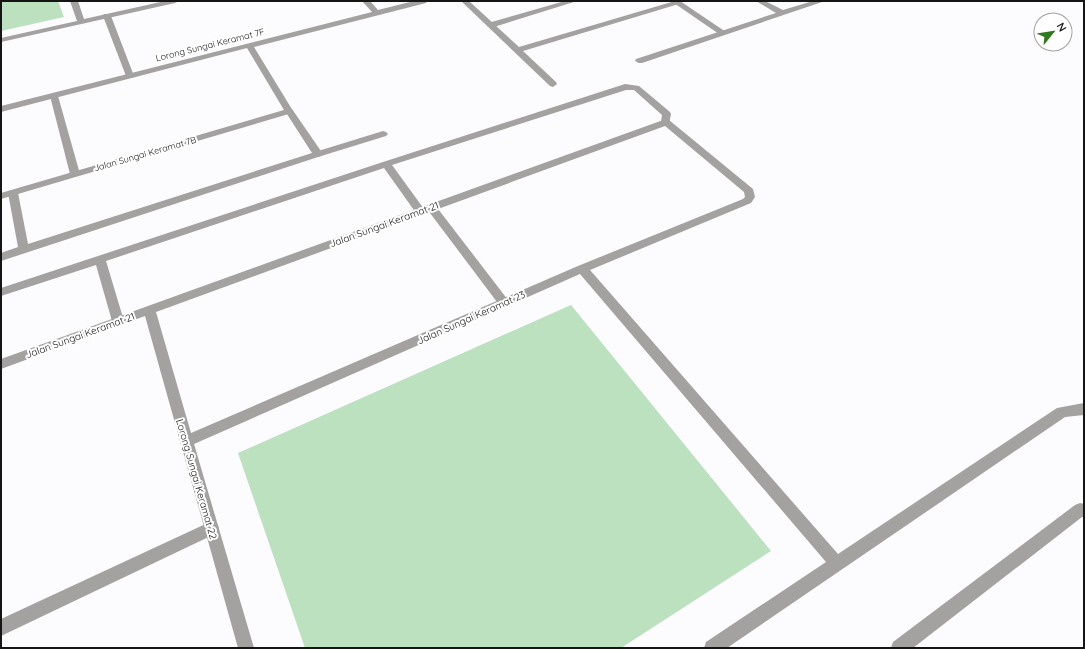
<svg xmlns="http://www.w3.org/2000/svg" width="1085" height="649" viewBox="0 0 1085 649" font-family="Quicksand,sans-serif">
<style>
.green{fill:#bbe1be}
.lines{fill:none;stroke-linecap:round;stroke-linejoin:round}
.lane{fill:#a3a2a1;fill-rule:evenodd}
.street{fill:#a3a2a1;fill-rule:evenodd}
.labels{text-anchor:middle;stroke-width:4;stroke-linejoin:round;paint-order:stroke}
.far-street-label{font-size:9px;fill:#151516;stroke:#fff}
.street-label{font-size:10px;fill:#151516;stroke:#fff}
</style>
<rect width="100%" height="100%" fill="#fcfbfe"/>
<path class="green" d="M 1,1 L 58,1 L 64,17 L 1,31 Z
M 571,305 L 771,551 L 621,648 L 305,648 L 238,453 Z"/>
<g class="lines">
<path class="lane" d="M 565,1 L 577,1 L 494,27 L 488,27 L 487,25 L 488,23 Z
M 671,1 L 680,1 L 726,32 L 725,34 L 719,34 Z
M 104,14 L 110,14 L 111,16 L 134,76 L 133,78 L 127,78 L 126,76 L 103,16 Z
M 625,84 L 639,86 L 670,112 L 671,114 L 669,124 L 663,124 L 661,122 L 662,115 L 634,90 L 626,90 L 392,165 L 424,209 L 425,211 L 424,213 L 416,213 L 384,168 L 106,261 L 124,321 L 122,324 L 118,326 L 114,324 L 112,321 L 96,265 L 1,296 L 1,288 L 383,162 Z
M 54,93 L 58,96 L 80,174 L 78,176 L 72,176 L 70,174 L 50,96 Z
M 289,108 L 292,109 L 323,154 L 321,156 L 1,261 L 1,253 L 18,247 L 8,193 L 9,191 L 13,190 L 18,193 L 28,244 L 312,153 L 285,111 Z
M 431,204 L 435,205 L 508,300 L 510,303 L 508,306 L 504,307 L 500,306 L 427,209 L 426,207 L 427,205 Z
M 212,521 L 217,523 L 219,528 L 217,533 L 1,636 L 1,619 Z"/>
<path class="street" d="M 70,1 L 78,1 L 84,19 L 165,1 L 179,1 L 175,3 L 1,42 L 1,38 L 77,21 Z
M 362,1 L 370,1 L 378,10 L 414,1 L 427,1 L 426,3 L 254,47 L 293,111 L 292,113 L 1,199 L 1,193 L 284,110 L 247,48 L 1,112 L 1,106 L 372,12 Z
M 461,1 L 469,1 L 519,47 L 675,1 L 681,1 L 682,3 L 523,51 L 556,82 L 557,84 L 553,87 L 550,86 Z
M 756,1 L 765,1 L 783,10 L 813,1 L 825,1 L 642,63 L 639,63 L 635,61 L 636,59 L 776,13 Z
M 666,119 L 669,120 L 753,189 L 755,197 L 751,203 L 590,270 L 838,554 L 1057,408 L 1084,403 L 1084,415 L 1065,417 L 727,648 L 704,648 L 706,642 L 826,562 L 580,274 L 194,444 L 254,648 L 238,648 L 145,316 L 1,369 L 1,359 ZM 665,126 L 744,192 L 745,197 L 743,199 L 578,266 L 191,433 L 156,312 Z
M 383,131 L 386,132 L 388,134 L 386,136 L 318,157 L 313,154 L 315,152 Z
M 1080,503 L 1084,504 L 1084,518 L 1082,517 L 913,648 L 891,648 L 893,642 L 1075,505 Z"/>
</g>
<g class="labels">
<g class="far-street-label">
<text transform="translate(210 45) rotate(-14)" y="3">Lorong Sungai Keramat 7F</text>
<text transform="translate(145 154) rotate(-16)" y="3">Jalan Sungai Keramat 7B</text>
</g>
<g class="street-label">
<text transform="translate(384 224) rotate(-20)" y="4">Jalan Sungai Keramat 21</text>
<text transform="translate(471 317) rotate(-24)" y="4">Jalan Sungai Keramat 23</text>
<text transform="translate(80 335) rotate(-20)" y="4">Jalan Sungai Keramat 21</text>
<text transform="translate(197 479) rotate(74)" y="4">Lorong Sungai Keramat 22</text>
</g>
</g>
<rect width="1085" height="649" fill="none" stroke="#151516" stroke-width="4"/>
<g transform="translate(1053 32) rotate(60)"><circle r="19" fill="#ffffff" stroke="#a1a1a2"/>
<path d="M0-3L7 15L0 10L-7 15Z" fill="#31791e"/>
<text y="-6" font-size="11" font-weight="bold" text-anchor="middle" fill="#151516">N</text>
</g>
</svg>
